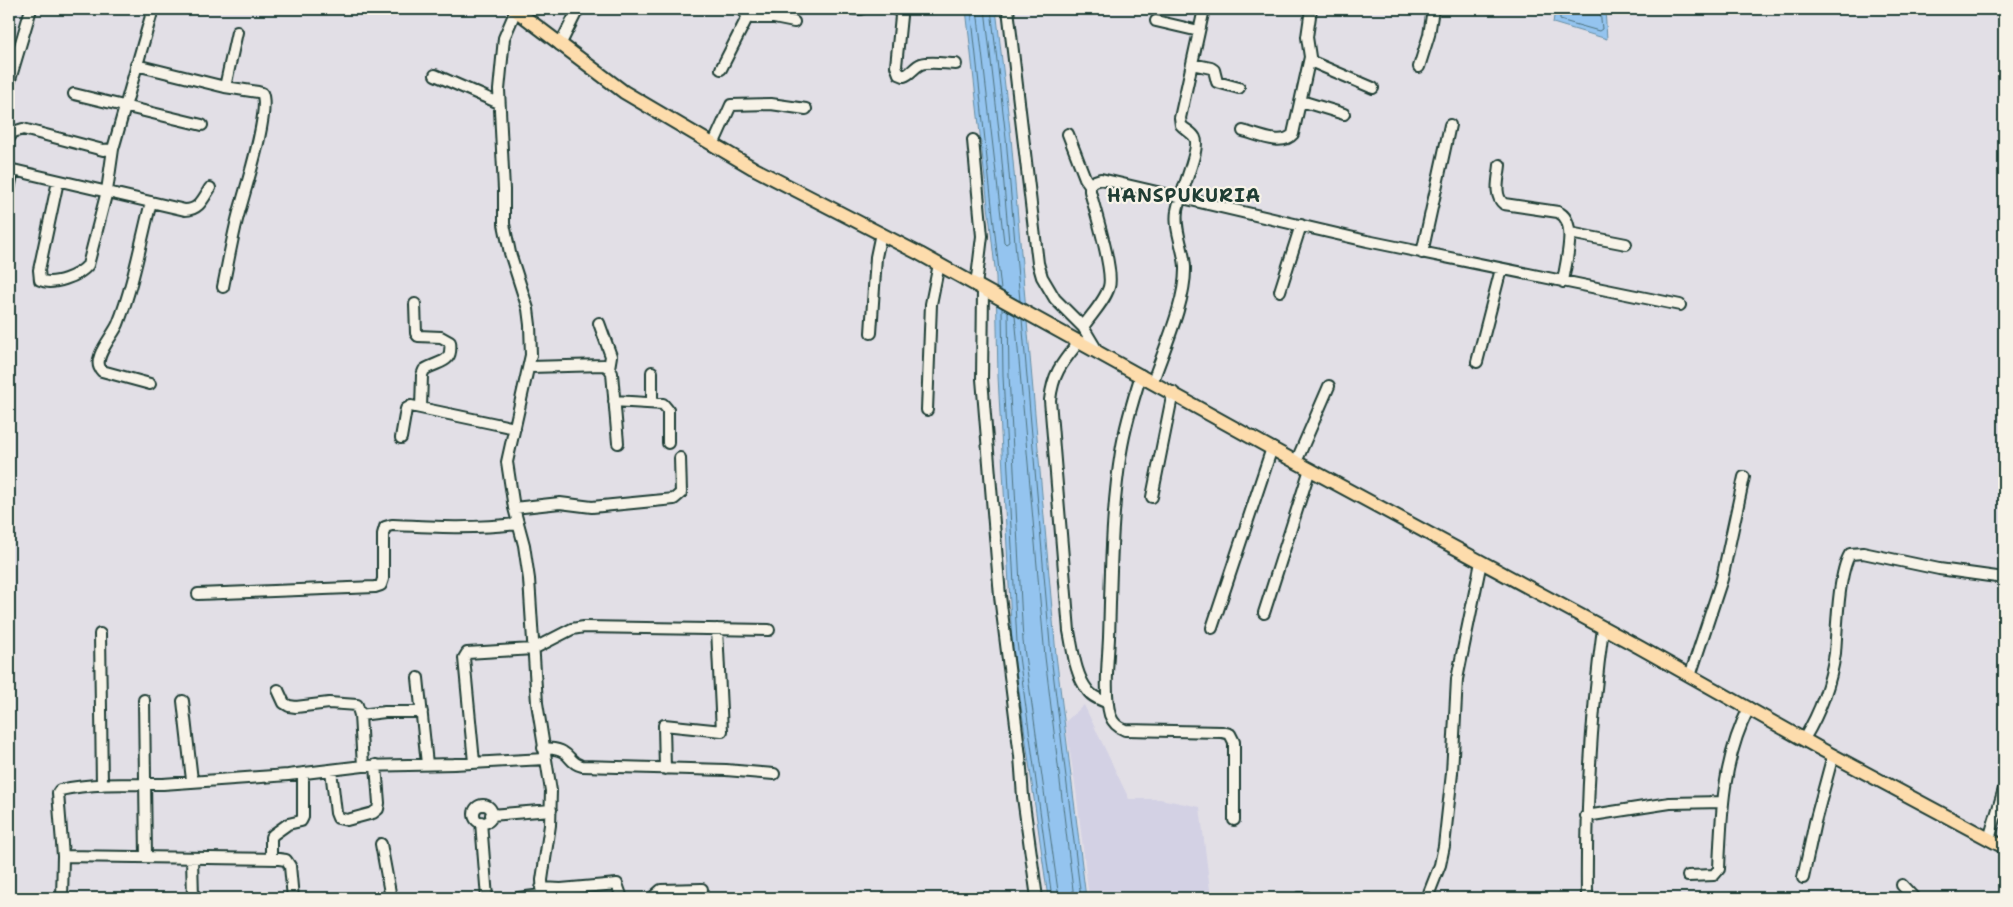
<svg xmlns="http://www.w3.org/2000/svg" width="2013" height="907" viewBox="0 0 2013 907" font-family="'Shantell Sans',sans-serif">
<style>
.built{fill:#d3d1e4}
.water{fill:#94c4ef;stroke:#658ea4}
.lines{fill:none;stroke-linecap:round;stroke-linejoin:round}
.shore{stroke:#4e737f;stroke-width:1}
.minor-casing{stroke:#1f3d34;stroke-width:14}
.major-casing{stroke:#1f3d34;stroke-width:16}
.minor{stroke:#f7f3e8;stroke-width:10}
.major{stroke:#fddcac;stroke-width:12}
.labels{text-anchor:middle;stroke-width:4.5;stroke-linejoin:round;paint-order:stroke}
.district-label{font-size:19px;font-weight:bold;letter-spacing:1px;fill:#1f3d34;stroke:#f7f3e8}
</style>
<rect width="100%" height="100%" fill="#e2dfe6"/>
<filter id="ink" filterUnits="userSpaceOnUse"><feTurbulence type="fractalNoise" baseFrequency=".02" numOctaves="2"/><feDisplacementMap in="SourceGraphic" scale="10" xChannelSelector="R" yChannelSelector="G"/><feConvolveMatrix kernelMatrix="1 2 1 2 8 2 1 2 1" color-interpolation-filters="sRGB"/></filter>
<g filter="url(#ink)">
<path class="built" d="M 1084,705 L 1129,799 L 1160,799 L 1200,807 L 1211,898 L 1089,898 L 1076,790 L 1065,722 Z"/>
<path class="water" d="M 966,9 L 996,9 L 1011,138 L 1056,655 L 1086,898 L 1048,898 L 1012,642 L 998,376 L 996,277 Z
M 1555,9 L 1605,9 L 1607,39 L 1553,23 Z"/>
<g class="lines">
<path class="shore" d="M 971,9 L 1001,290
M 977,9 L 1004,242 L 1006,244 L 1009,242 L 1000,139 L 985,9
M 991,9 L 1006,138 L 1020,301
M 1560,9 L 1560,20 L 1599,31 L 1602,29 L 1600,9
M 1002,308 L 1003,376 L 1017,642 L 1052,898
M 1008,311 L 1009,375 L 1023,641 L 1059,898
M 1015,315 L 1045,657 L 1074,898
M 1022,319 L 1051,656 L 1081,898"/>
<defs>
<path id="minor" d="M 740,9 L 752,18 L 774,18 L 794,22
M 855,9 L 861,9
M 895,9 L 900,12 L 901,16 L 896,66 L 899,74 L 904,76 C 911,74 914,67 921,64 C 931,61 946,64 956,64
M 1008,9 L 1038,263 L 1042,277 L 1055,299 L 1083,327 L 1098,352
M 516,10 L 504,38 L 499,90 L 504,190 L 504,224 L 510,253 L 528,309 L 530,325 L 531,355 L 507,462 L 514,508 L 524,545 L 529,579 L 537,703 L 551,791 L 550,825 L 542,880 L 543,898
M 1156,21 L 1199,31
M 560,45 L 578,9
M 1310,61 L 1373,88
M 1192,64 L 1211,68 L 1214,70 L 1217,82 L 1239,88
M 136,65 L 225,87 L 258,92 L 262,93 C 271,111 244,193 238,216 C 232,239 228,263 223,287
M 1419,67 L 1429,35 L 1433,9
M 721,69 L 748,16
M 435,75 L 499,103
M 9,83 L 31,9
M 225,87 L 237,32
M 74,94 L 202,125
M 1301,101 L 1344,114
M 1243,131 C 1256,134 1282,147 1293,134 L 1310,57 L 1307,37 L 1311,9
M 1068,134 L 1085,178 L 1090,185
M 9,138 L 13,132 L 23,129 L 103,150 L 113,149 L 153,9
M 973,140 L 982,236 L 976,286
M 713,145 L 731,105 L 771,104 L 806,109
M 1500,165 C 1499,177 1493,196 1504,204 L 1558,212 C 1579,221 1565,264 1563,282
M 9,169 L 185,210 C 199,210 203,199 210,188
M 58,181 L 39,270 L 40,280 C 53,286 79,276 88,265 L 107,191 L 113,149
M 9,189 L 13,170
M 1570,233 L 1626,244
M 1422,253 L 1450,125
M 983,290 L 982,379 L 1000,596 L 1020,756 L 1023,797 L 1037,898
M 1280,291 L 1301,225
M 415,304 L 416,333 L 418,336 L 441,337 L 450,342 C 453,365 439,360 424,370 L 422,375 L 421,408
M 599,323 L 611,356 L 609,368
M 1083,327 C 1091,315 1105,301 1109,287 C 1114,270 1095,211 1090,191 L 1090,185 L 1095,181 L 1101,179 L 1367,241 L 1680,305
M 871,333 L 876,257 L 881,233
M 1078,343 C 1062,363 1053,373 1050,400 L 1069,631 C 1073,650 1075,675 1088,691 C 1092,697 1101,700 1108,703
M 1477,362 L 1501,269
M 530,367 L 604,365 L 609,368 L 612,373 L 618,443
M 1141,375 C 1133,400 1125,426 1121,452 C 1111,514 1111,576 1109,638 C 1108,661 1104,693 1110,715 C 1113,723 1117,727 1125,730 L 1222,732 L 1230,734 L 1234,742 L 1234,820
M 1153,381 C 1164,349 1186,301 1185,267 C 1184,248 1174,230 1177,211 C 1179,195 1201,149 1195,138 C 1192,132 1185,130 1181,125 L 1180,118 L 1204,9
M 150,384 L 102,371 C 90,360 113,336 118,324 C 133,286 141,241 151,202
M 614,401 L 663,404 L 668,410 L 668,443
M 652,403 L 652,372
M 927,410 L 931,304 L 939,264
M 401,438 L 406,409 L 411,406 L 515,428
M 1296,462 L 1329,386
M 1152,497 L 1173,392
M 514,508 L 560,503 L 592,507 L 674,499 L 681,493 L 680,458
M 198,594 L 375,587 L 381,585 L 383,579 L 383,534 L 385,527 L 392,525 C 434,527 475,529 517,524
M 1264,613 L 1310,469
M 1212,628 L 1272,448
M 100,634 L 102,785
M 1690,676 L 1722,579 L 1744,477
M 418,678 L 427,764
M 278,690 L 284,703 L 289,706 L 296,707 L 329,703 L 357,705 L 360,715 L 363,766
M 144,700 L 146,857
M 183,701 L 192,780
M 360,715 L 385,712 L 422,712
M 1804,739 C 1819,714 1831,683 1835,653 C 1837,628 1838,574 1850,554 L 1863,553 L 1939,569 L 2004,578
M 543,748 C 550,749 557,748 563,752 C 572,757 570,763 582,766 L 726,770 L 774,774
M 474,762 L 464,658 L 467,653 L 533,649 L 572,629 L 584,627 L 769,630
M 665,769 L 664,725 L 722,731 L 717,629
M 331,770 L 336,813 L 338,818 L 347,820 L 373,813 L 378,809 L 379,803 L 376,765
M474 814a9 9 0 1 1 18 0a9 9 0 1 1-18 0Z
M 491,815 L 551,810
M 1586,816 L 1670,803 L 1723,802
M 481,822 L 487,898
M 1989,839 L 2004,789
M 381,844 L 391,898
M 63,856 L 279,859 L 286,860 L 290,866 L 293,898
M 192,858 L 193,898
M 271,859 L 271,837 L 274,834 L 288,824 L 301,821 L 303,817 L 303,774
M 1688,876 L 1714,875 L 1719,869 C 1721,814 1723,758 1749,708
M 1803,878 L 1815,822 L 1833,755
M 1902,885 L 1914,898
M 541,888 L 561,889 L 617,884 L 622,898
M 1587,895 C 1586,805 1591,717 1603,628
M 62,898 L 63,856 L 58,793 L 60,790 C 93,783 129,784 163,784 L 288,775 L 363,766 L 454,764 L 545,759
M 518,898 L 542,895
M 652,898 L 661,890 L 702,889
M 1299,898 L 1307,898
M 1427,898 L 1440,865 L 1444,846 L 1452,773 L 1457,679 L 1481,562"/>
<path id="major" d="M 514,9 L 624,92 L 753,168 L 920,254 L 1296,462 L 1639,647 L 1817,747 L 2004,847"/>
</defs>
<use href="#minor" class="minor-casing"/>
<use href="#major" class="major-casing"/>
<use href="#minor" class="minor"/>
<use href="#major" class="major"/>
</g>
</g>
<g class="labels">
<g class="district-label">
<text x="1184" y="202">HANSPUKURIA</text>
</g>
</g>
<rect width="2013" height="907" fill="none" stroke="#f7f3e8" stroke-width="30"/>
<rect x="15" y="15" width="1983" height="877" fill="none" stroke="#1f3d34" stroke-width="2" filter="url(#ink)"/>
</svg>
